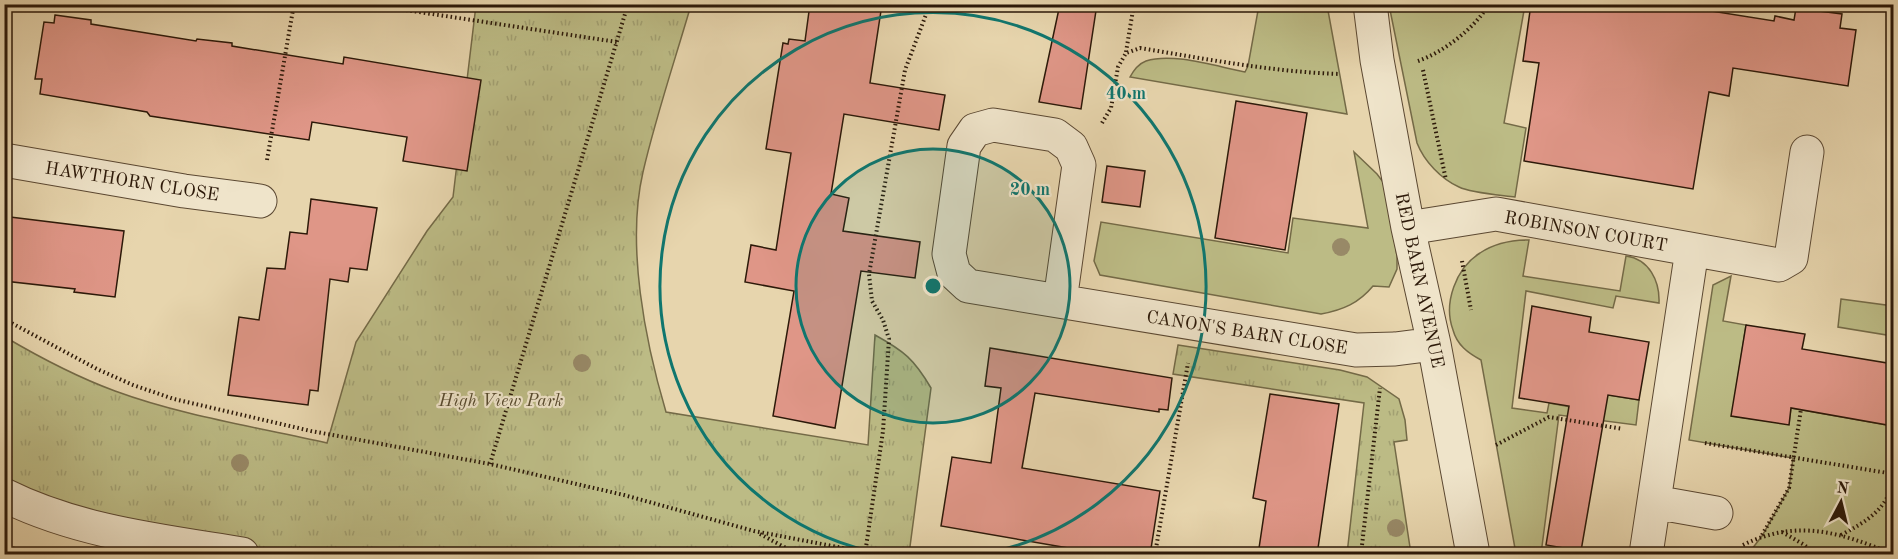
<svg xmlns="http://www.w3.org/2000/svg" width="1898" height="559" viewBox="0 0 1898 559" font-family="'Old Standard TT',serif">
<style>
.green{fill:#bcbb85;stroke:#746a47;stroke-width:1.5}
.park{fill:url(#park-tufts);stroke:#746a47;stroke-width:1.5}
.building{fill:#df9687;stroke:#2c1909;stroke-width:1.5}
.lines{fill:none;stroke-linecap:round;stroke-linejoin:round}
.minor-casing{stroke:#5b4832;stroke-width:35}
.path{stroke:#2c1909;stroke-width:4;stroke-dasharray:1.5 3;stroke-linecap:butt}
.minor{stroke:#efe4ca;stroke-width:33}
.tree{fill:#988967}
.ring{fill:none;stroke:#0f766e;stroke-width:3}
.labels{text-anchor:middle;stroke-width:4.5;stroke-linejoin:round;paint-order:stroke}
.street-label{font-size:18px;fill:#2c1909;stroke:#efe4ca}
.park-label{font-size:18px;font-style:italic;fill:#574a2e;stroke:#efe4ca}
.centre{fill:#0f766e;stroke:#efe4ca;stroke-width:3}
.ring-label{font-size:18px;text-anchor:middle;font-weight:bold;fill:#0f766e;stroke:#efe4ca;stroke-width:4.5;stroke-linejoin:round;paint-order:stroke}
</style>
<defs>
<pattern id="park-tufts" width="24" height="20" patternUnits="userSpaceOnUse" patternTransform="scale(1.5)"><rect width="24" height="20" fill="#bcbb85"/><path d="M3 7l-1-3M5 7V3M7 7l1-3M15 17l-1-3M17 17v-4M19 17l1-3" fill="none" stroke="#a2a072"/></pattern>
</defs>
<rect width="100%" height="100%" fill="#e7d5ad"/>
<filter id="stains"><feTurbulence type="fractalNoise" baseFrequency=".00333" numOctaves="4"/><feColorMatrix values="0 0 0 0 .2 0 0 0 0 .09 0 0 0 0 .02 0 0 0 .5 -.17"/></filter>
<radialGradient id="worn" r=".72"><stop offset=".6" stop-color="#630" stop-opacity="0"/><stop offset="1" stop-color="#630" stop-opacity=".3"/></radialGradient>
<path class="green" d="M 1259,5 L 1327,5 L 1347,114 L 1130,77 C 1134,70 1138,64 1146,61 C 1173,52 1218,67 1245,72 L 1248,66 Z
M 1389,5 L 1525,5 L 1504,123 L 1526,128 L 1515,197 C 1500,195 1471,193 1459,187 C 1441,179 1424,161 1417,143 Z
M 1354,152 L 1377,174 L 1386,186 L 1397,256 L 1397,269 L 1389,287 L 1373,286 C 1359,303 1343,310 1321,314 L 1100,275 L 1094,261 L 1101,222 L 1288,253 L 1293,218 L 1368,228 Z
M 1529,240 L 1523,276 L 1620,291 L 1626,256 C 1649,259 1660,281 1659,303 L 1616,296 L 1613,308 L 1526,291 L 1512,408 L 1547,413 L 1549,403 L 1576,408 L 1597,393 L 1639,400 L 1636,425 L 1559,415 L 1541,554 L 1516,554 L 1481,360 C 1468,353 1457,345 1453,330 C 1443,303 1456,268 1480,253 C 1495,243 1512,240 1529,240 Z
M 1731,276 L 1723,321 L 1746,325 L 1732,416 L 1789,424 L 1791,408 L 1893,426 L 1893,554 L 1748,554 L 1762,536 L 1789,488 L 1793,458 L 1689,440 L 1713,285 Z
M 1841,299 L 1893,306 L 1893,336 L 1838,327 Z"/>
<path class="park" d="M 476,5 L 691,5 C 675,60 656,116 643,172 C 626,245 645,341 666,412 L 868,445 L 875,335 C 904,351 914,359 931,388 L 909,554 L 288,554 L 83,512 L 5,483 L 5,337 C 39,357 77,377 115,391 C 183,416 257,427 327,443 L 356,342 L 427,231 L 453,197 Z
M 1178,345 L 1340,370 L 1367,377 L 1399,399 L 1405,420 L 1407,440 L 1394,442 L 1411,554 L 1347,554 L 1364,403 L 1173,374 Z"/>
<path class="building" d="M 810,4 L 882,4 L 870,83 L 945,95 L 939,130 L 844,114 L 831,194 L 849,198 L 843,231 L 920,242 L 915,278 L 861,271 L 835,428 L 773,416 L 794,291 L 745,282 L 751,245 L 776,250 L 791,153 L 766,149 L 783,43 L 788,44 L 789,39 L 805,41 Z
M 1060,4 L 1097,4 L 1081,109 L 1039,102 Z
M 1531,4 L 1667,4 L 1774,21 L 1775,16 L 1794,20 L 1796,8 L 1842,14 L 1840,28 L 1856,30 L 1848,86 L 1733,68 L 1729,96 L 1709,92 L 1693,189 L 1524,161 L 1539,63 L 1523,61 Z
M 55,15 L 91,20 L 91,24 L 196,41 L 197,39 L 232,43 L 232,46 L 343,64 L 344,57 L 481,80 L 467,171 L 403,161 L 407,137 L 312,122 L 309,140 L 150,116 L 147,112 L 40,94 L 42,79 L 35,79 L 44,22 L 54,23 Z
M 1236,101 L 1307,113 L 1285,250 L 1215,238 Z
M 1107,166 L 1145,171 L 1140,207 L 1102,202 Z
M 311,199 L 377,208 L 367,270 L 350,268 L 348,282 L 330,279 L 318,391 L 310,390 L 308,405 L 228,395 L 239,317 L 259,320 L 267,268 L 285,269 L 290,232 L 307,234 Z
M 10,217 L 124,231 L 115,297 L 74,292 L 75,289 L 4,281 L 4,256 Z
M 1532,306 L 1591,317 L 1589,332 L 1649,342 L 1639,400 L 1608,395 L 1581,551 L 1546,545 L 1569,406 L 1519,398 Z
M 1746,325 L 1805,334 L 1802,349 L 1893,364 L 1893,426 L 1791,408 L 1789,425 L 1731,416 Z
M 990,348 L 1172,378 L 1168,410 L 1159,409 L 1159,412 L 1035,393 L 1022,468 L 1160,491 L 1150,555 L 1109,555 L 941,526 L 952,457 L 991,463 L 1001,388 L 985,386 Z
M 1270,394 L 1339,404 L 1317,555 L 1258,555 L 1266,501 L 1253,498 Z"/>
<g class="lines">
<defs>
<path id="minor" d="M 1370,4 L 1377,60 L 1408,228 L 1434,344 L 1473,554
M 4,160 L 184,191 L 260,201
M 1408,228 L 1496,214 L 1779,265 L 1791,258 L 1807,152
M 1060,301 L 1079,165 L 1071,147 L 1055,135 L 993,125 L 975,130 L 964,146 L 949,254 L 954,273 L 968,286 L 1356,350 L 1395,349 L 1434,344
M 4,495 C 78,532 162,541 242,554
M 1654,502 L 1716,513
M 1646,554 L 1692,250"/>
</defs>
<use href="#minor" class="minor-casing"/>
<path class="path" d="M 366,4 L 617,42
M 1855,4 L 1894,11
M 1126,52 L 1134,4
M 1418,61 C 1444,52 1476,27 1489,4
M 1423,70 L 1446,180
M 1102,123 L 1111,108 L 1118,67 L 1126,53 L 1140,48 C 1206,59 1273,72 1340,74
M 267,160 L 294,4
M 1462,261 L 1471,310
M 4,319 L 97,369 L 133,385 L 174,399 L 311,431 L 490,464 L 624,495 L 754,531 L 874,554
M 1705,443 L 1894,474
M 1496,445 L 1549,417 L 1623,429
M 490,464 L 628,4
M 1782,532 L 1803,544 L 1816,554
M 760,534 L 797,554
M 1762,535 L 1789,488 L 1801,409
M 1841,535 C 1867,521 1887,510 1894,479
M 1743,545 C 1798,518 1841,533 1893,554
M 4,546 L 30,553
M 865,554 L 883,431 L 889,339 L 883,320 L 872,301 L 869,274 L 905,70 L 930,4
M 1155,554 L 1188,363
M 1361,554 L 1380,388"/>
<use href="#minor" class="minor"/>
</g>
<g class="tree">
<circle cx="1341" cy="247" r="9"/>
<circle cx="582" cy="363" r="9"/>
<circle cx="240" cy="463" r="9"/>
<circle cx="1396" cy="528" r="9"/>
</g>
<circle cx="933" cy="286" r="137" fill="#0f766e" fill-opacity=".12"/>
<g class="ring">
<circle cx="933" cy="286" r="137"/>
<path d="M883 554A273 273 0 1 1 983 554"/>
</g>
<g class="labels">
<g class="street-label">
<text transform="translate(132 181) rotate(9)" y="6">HAWTHORN CLOSE</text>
<text transform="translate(1586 231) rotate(10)" y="6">ROBINSON COURT</text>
<text transform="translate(1420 280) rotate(78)" y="6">RED BARN AVENUE</text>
<text transform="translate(1247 332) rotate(9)" y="6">CANON'S BARN CLOSE</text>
</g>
<g class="park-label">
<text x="501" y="406">High View Park</text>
</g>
</g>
<circle cx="933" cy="286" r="9" class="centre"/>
<g class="ring-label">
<text x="1126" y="99">40 m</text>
<text x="1030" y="195">20 m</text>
</g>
<rect width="1898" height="559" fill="none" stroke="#e7d5ad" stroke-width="24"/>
<rect x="6" y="6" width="1886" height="547" fill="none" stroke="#2c1909" stroke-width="3"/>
<rect x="12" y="12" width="1874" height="535" fill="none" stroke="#2c1909" stroke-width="1.5"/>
<g transform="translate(1841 502) rotate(7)" stroke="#efe4ca" stroke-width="4.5" paint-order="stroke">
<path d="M0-4.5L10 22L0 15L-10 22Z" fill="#2c1909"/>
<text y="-9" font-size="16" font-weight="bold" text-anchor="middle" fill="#2c1909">N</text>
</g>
<rect width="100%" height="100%" filter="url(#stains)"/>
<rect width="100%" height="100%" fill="url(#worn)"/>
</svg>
